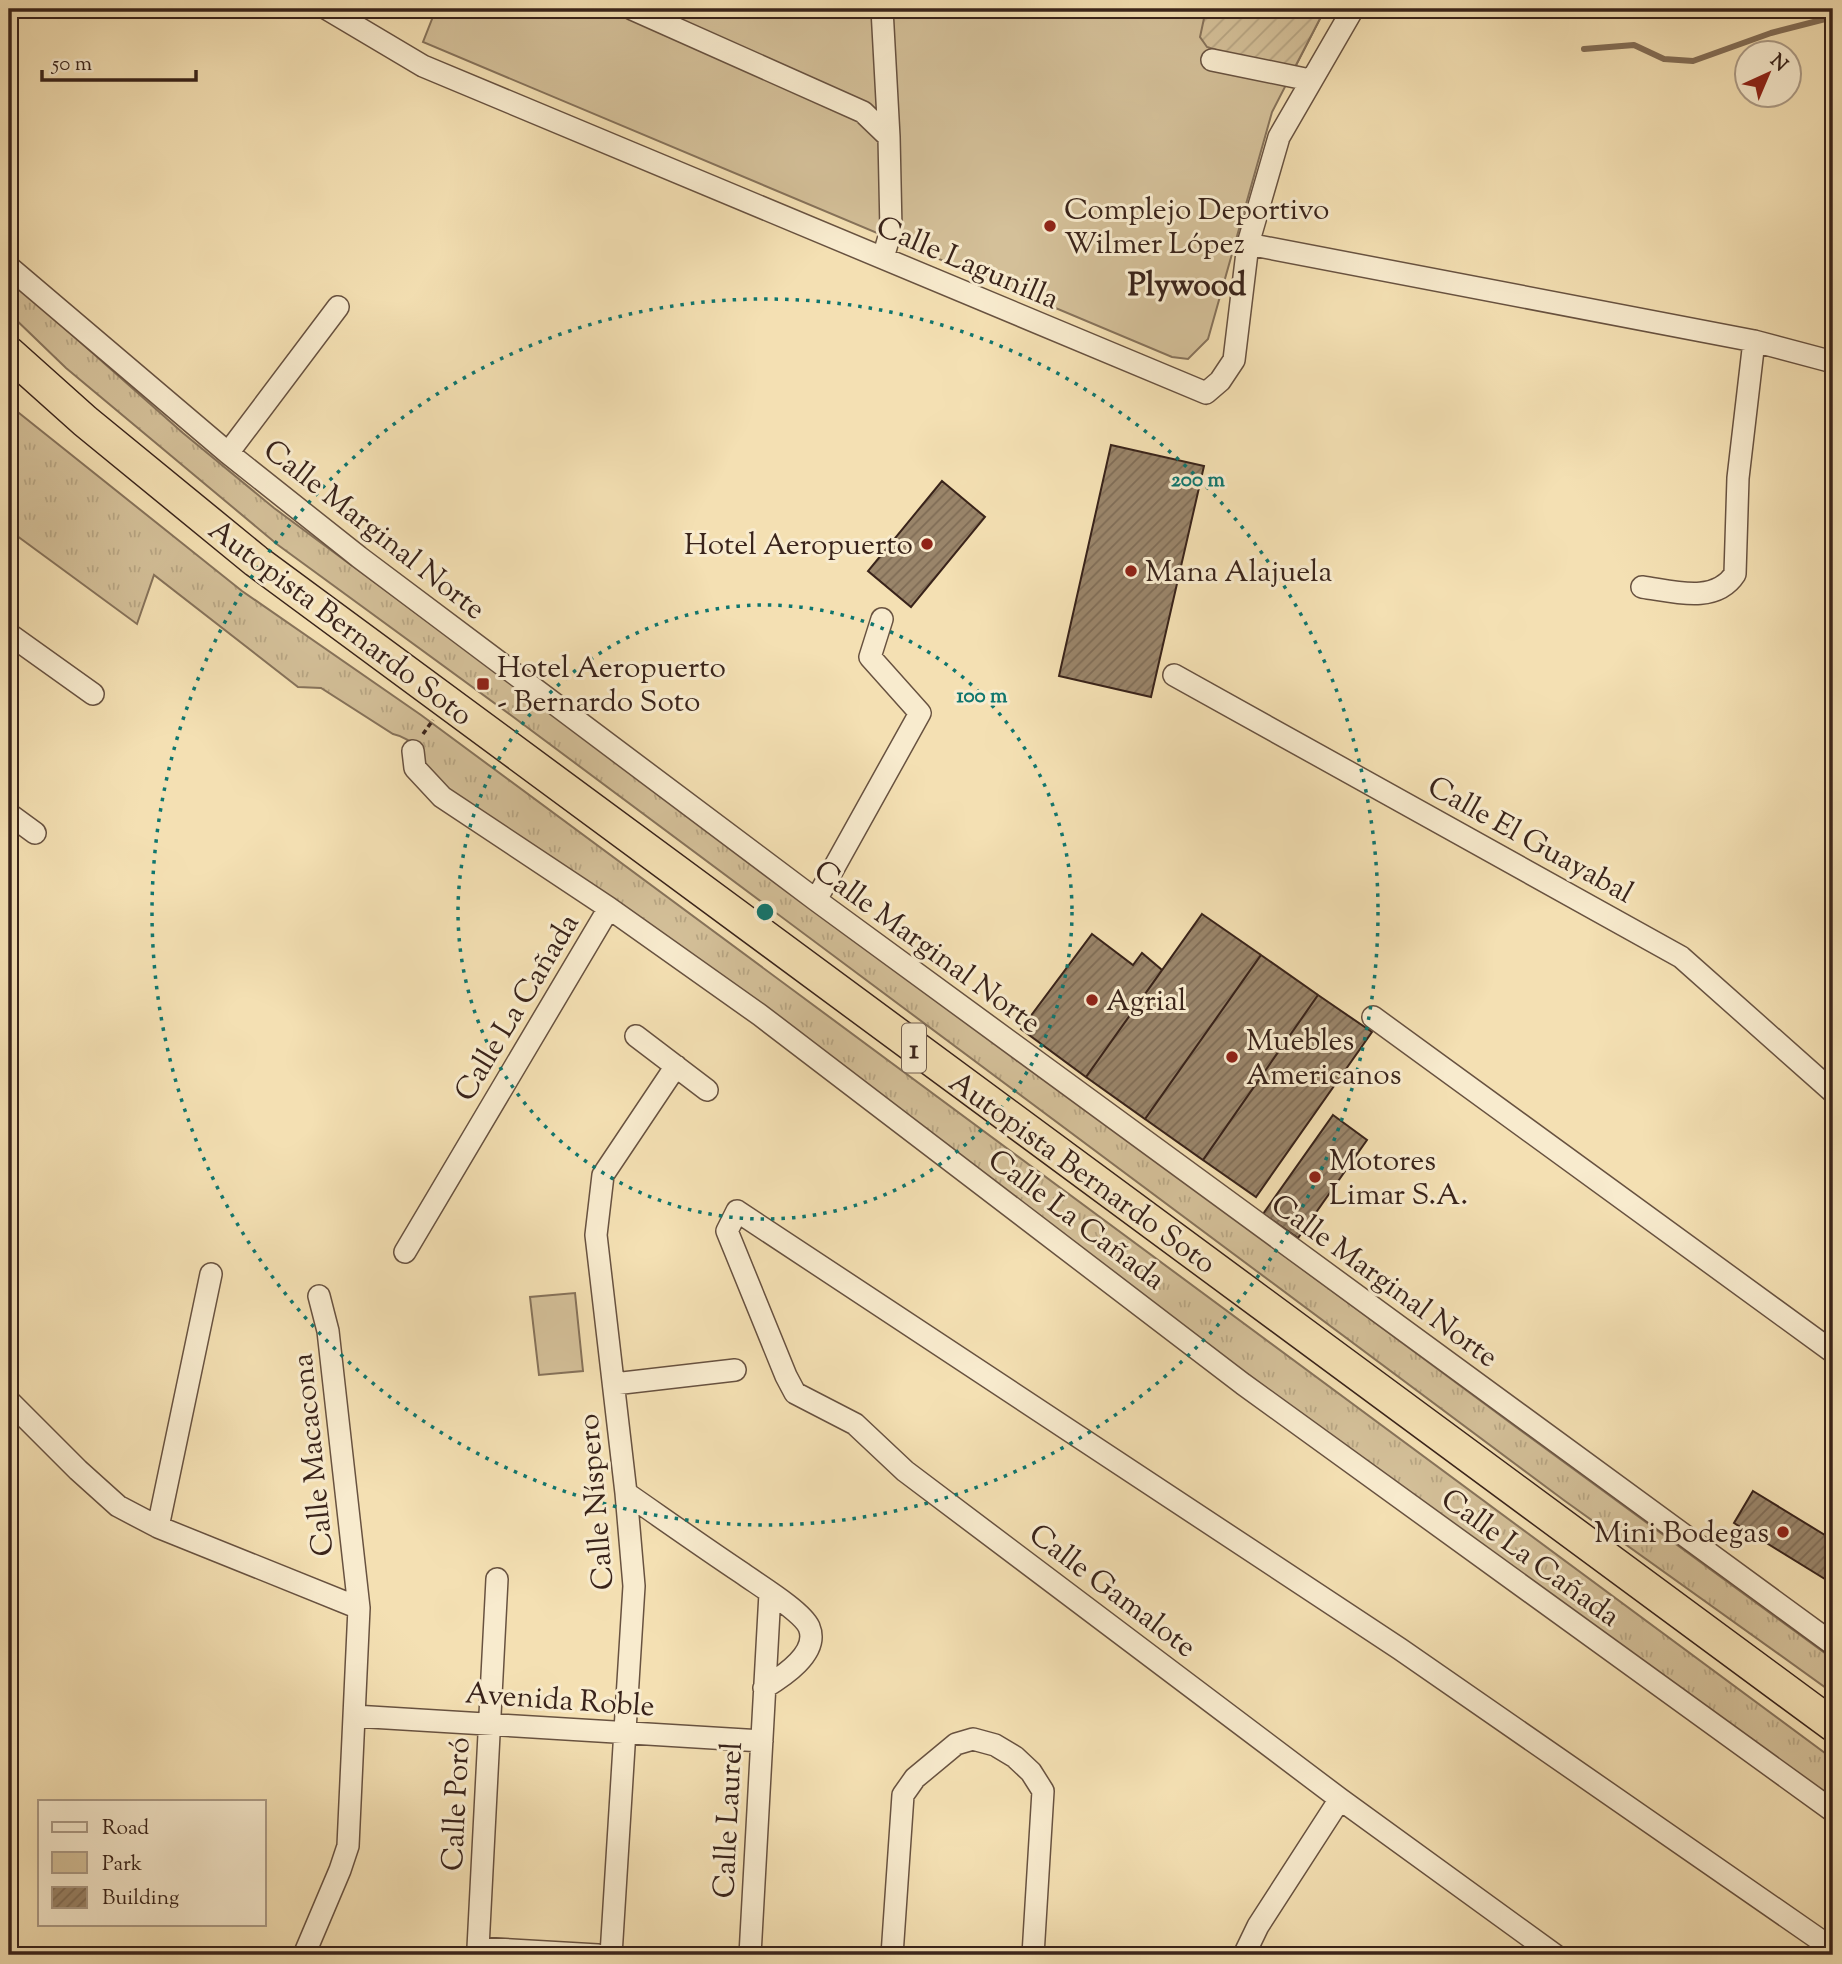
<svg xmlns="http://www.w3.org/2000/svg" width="1842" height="1964" viewBox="0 0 1842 1964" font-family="'Sorts Mill Goudy',serif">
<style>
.grass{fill:url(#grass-tufts);stroke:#86725a;stroke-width:2}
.park{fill:#d4c099;stroke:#86725a;stroke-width:2}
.garden{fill:url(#garden-furrows);stroke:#86725a;stroke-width:2}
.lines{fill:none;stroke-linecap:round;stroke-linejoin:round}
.stream{stroke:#836e57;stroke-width:6}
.building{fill:url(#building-hatch);stroke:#39231a;stroke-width:2}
.minor-casing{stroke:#685240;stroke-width:24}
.highway-casing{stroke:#39231a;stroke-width:35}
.path{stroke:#39231a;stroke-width:3.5;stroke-dasharray:5 3.5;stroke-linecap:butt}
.minor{stroke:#f8ebce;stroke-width:21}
.highway{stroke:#f4e0b3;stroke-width:32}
.ring{fill:none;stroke:#0f766e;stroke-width:3.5;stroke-dasharray:3.5 7}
.poi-dot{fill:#8f2418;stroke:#f8ebce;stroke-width:2.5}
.labels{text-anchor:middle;stroke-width:6;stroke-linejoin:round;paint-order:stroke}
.shield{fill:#f8ebce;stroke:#725f50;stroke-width:2}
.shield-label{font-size:28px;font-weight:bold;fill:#39231a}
.poi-label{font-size:30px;fill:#39231a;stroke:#f8ebce;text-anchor:start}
.street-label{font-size:30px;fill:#39231a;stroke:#f8ebce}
.neighbourhood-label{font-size:32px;font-weight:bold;fill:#39231a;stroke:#f8ebce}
.centre{fill:#0f766e;stroke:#f8ebce;stroke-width:3.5}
.ring-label{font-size:21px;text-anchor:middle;font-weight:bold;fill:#0f766e;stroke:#f8ebce;stroke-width:6;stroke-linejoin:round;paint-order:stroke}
</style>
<defs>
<pattern id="grass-tufts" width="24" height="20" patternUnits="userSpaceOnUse" patternTransform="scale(1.75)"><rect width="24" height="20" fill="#d4c099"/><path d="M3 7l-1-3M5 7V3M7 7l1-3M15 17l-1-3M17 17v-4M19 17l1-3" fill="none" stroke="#b7a583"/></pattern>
<pattern id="garden-furrows" width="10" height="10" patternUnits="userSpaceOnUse" patternTransform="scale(1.75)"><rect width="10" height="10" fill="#d4c099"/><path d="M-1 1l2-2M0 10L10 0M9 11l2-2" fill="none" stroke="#b7a583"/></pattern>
<pattern id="building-hatch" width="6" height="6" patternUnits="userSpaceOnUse" patternTransform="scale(1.75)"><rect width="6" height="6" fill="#9a856a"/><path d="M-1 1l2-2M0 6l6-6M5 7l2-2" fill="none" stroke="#7f6c56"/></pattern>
</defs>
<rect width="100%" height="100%" fill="#f4e0b3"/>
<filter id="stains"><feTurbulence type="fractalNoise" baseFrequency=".00286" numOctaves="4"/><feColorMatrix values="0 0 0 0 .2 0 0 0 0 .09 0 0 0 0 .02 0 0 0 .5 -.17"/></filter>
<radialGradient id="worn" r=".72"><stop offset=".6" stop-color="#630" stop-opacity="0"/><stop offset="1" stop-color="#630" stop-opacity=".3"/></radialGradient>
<path class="grass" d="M 9,279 L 183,433 L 274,508 L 1516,1427 L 1833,1659 L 1833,1693 L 1565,1501 L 512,716 L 278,545 L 66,368 L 9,313 Z
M 9,405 L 242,591 L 421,715 L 1833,1759 L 1833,1802 L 427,775 C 421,755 416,739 393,734 L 321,688 L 298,687 L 154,575 L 137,624 L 9,530 Z"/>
<path class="park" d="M 436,9 L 1325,9 L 1272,112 L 1208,339 L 1188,359 L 1172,357 L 423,42 Z
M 575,1293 L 583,1371 L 539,1375 L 530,1297 Z"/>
<path class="garden" d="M 1206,9 L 1325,9 L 1295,67 L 1283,71 L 1207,47 L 1200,37 Z"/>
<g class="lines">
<path class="stream" d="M 1584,49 L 1634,45 L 1664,59 L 1693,61 L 1771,33 L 1833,17"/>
</g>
<path class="building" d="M 1111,445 L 1204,466 L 1151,697 L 1059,676 Z
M 942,481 L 985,517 L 911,607 L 868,571 Z
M 1202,914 L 1261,955 L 1145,1119 L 1086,1077 Z
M 1092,934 L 1133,965 L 1142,953 L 1162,970 L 1086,1077 L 1021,1029 Z
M 1261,955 L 1318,995 L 1203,1160 L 1145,1119 Z
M 1318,995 L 1372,1032 L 1256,1197 L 1203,1160 Z
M 1333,1115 L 1367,1140 L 1298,1238 L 1263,1214 Z
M 1753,1491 L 1833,1540 L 1833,1584 L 1734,1523 Z"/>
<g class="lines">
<defs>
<path id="minor" d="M 327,9 L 423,66 L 1206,393 L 1220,381 L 1234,360 L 1248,244 L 1279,137 L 1353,9
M 632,9 L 863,112 L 889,137 L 891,230 L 883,258
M 882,9 L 889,137
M 1212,60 L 1310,80
M 1248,244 L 1754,341 L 1833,362
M 9,267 L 228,453 L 359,557 L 816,900 L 1833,1644
M 228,453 L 338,307
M 1642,587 C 1672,591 1715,605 1735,574 L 1738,478 L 1754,341
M 9,634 L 93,694
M 1174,675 L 1681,957 L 1833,1092
M 413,751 L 415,768 L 442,797 L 609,908 L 760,1015 L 1243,1384 L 1833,1811
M 9,814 L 35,833
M 816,900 L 920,713 L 870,657 L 882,619
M 1373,1017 L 1833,1352
M 636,1036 L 707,1090
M 405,1252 L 609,908
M 614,1384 L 735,1370
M 9,1401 L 78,1470 L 118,1506 L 158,1527 L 359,1608
M 626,1493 C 665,1520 703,1547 742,1573 C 757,1584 802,1611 809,1627 C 820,1653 782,1677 764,1688
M 158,1527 L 211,1274
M 497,1579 L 478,1948 L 598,1955
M 354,1716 L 762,1741
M 304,1955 L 340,1870 L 348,1846 L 359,1608 L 328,1331 L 319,1296
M 611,1955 L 634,1586 L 626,1493 L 596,1235 L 603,1175 L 676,1066
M 750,1955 L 770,1593
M 892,1955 L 903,1795 L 915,1778 L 956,1744 L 973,1739 L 995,1745 L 1015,1757 L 1031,1772 L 1043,1791 L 1033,1955
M 1244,1955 L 1258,1926 L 1340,1799
M 1555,1955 L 1340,1799 L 905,1471 L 855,1424 L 795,1393 L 786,1376 L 727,1231 L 737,1211 L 1400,1649 L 1833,1949"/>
<path id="highway" d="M 9,353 L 85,421 L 256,561 L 1833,1725"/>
</defs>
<use href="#minor" class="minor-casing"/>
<use href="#highway" class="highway-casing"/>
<path class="path" d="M 423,734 L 433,720"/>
<use href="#minor" class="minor"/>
<use href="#highway" class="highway"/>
</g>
<g class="ring">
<circle cx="765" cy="912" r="307"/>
<circle cx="765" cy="912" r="613"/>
</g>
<g class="poi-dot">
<circle cx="1050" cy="226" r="7"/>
<circle cx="927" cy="544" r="7"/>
<circle cx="1131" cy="571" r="7"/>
<rect x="476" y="677" width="14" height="14" rx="3.5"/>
<circle cx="1092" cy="1000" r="7"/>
<circle cx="1232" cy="1057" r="7"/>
<circle cx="1315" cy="1177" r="7"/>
<circle cx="1783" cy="1532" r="7"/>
</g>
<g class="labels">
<rect class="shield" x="902" y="1023.5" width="24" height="49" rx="5"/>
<g class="shield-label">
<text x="914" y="1058">1</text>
</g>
<g class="poi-label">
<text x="1064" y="219">Complejo Deportivo<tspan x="1064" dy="34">Wilmer López</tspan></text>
<text x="913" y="554" text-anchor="end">Hotel Aeropuerto</text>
<text x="1145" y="581">Mana Alajuela</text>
<text x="497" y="677">Hotel Aeropuerto<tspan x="497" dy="34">- Bernardo Soto</tspan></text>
<text x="1106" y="1010">Agrial</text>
<text x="1246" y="1050">Muebles<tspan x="1246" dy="34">Americanos</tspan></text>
<text x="1329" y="1170">Motores<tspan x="1329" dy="34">Limar S.A.</tspan></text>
<text x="1769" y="1542" text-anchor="end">Mini Bodegas</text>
</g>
<g class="street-label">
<text transform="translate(968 262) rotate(23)" y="10">Calle Lagunilla</text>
<text transform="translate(375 529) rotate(38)" y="10">Calle Marginal Norte</text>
<text transform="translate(341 622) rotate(37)" y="10">Autopista Bernardo Soto</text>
<text transform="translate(1531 839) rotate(29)" y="10">Calle El Guayabal</text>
<text transform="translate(928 946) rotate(36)" y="10">Calle Marginal Norte</text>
<text transform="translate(516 1007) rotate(-59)" y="10">Calle La Cañada</text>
<text transform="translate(1083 1172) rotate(36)" y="10">Autopista Bernardo Soto</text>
<text transform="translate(1077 1219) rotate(37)" y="10">Calle La Cañada</text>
<text transform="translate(1385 1280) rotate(36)" y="10">Calle Marginal Norte</text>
<text transform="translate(312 1455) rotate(-96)" y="10">Calle Macacona</text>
<text transform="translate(595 1502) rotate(-95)" y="10">Calle Níspero</text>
<text transform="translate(1531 1557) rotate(36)" y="10">Calle La Cañada</text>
<text transform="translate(1113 1590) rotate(37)" y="10">Calle Gamalote</text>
<text transform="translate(560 1699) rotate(4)" y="10">Avenida Roble</text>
<text transform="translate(455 1804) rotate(-87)" y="10">Calle Poró</text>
<text transform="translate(727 1820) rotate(-87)" y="10">Calle Laurel</text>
</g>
<g class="neighbourhood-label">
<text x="1187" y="295">Plywood</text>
</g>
</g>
<circle cx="765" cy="912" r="10" class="centre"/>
<g class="ring-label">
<text x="1198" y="486">200 m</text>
<text x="982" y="702">100 m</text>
</g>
<rect width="1842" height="1964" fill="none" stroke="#f4e0b3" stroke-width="35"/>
<rect x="10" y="10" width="1821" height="1943" fill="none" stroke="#39231a" stroke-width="3.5"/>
<rect x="18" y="18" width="1807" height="1929" fill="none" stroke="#39231a" stroke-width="2"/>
<rect x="38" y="1800" width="228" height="126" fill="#f8ebce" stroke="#ac9b86" stroke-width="2"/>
<rect x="52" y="1822" width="35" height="10" fill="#f8ebce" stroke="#ac9b86" stroke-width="2"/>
<text x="102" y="1834" font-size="21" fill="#39231a">Road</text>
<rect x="52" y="1852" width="35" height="21" fill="#d4c099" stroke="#ac9b86" stroke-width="2"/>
<text x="102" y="1870" font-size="21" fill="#39231a">Park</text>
<rect x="52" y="1887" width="35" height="21" fill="url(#building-hatch)" stroke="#ac9b86" stroke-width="2"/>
<text x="102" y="1904" font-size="21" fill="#39231a">Building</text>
<g transform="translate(1768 74) rotate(44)"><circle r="33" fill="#f8ebce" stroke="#ac9b86" stroke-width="2"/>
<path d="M0-5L12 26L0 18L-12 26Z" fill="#8f2418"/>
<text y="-10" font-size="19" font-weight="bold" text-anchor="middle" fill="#39231a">N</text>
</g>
<path d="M42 70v10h154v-10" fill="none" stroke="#39231a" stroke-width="3.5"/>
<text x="52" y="70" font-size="21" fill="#39231a" stroke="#f8ebce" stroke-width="5" paint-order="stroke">50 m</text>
<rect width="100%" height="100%" filter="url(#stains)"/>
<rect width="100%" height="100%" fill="url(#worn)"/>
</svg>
